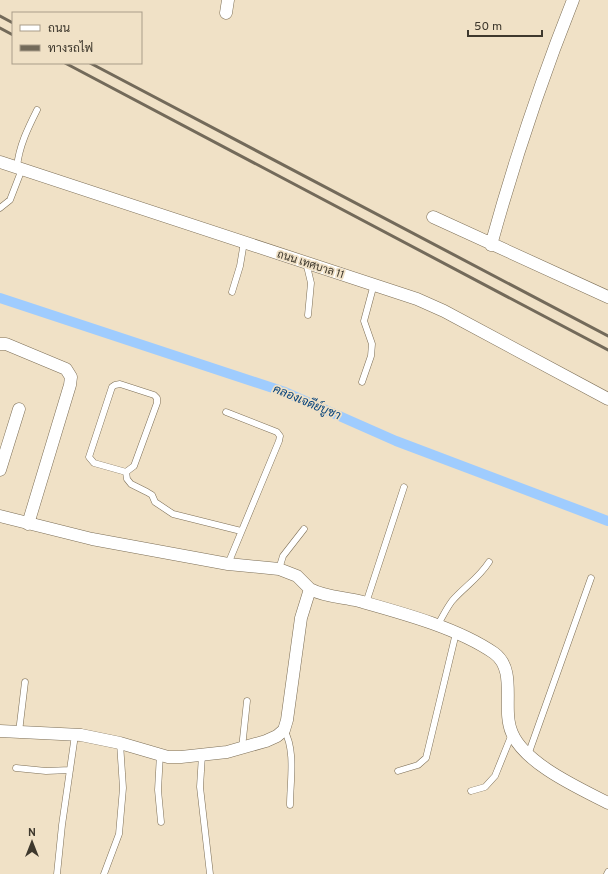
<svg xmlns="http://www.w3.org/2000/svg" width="608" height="874" viewBox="0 0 608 874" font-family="Overpass,Sarabun,sans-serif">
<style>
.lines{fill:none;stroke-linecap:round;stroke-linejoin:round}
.canal{stroke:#9fccfe;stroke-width:10}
.lane-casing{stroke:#7c6e56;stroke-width:7}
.street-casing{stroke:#7c6e56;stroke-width:13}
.lane{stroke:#fff;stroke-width:6}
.street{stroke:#fff;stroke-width:12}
.rail{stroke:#736a5a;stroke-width:3}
.labels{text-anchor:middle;stroke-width:3.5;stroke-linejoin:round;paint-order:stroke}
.street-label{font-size:11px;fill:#3e382d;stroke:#f0e1c6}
.water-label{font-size:12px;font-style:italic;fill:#07437b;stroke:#f0e1c6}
</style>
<rect width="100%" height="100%" fill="#f0e1c6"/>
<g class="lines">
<path class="canal" d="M 0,298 L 285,392 L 396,441 L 608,521"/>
<defs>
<path id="lane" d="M 17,167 C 19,146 28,128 37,110
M 0,208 L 10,200 L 22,169
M 306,262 L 311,283 L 308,315
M 232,292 L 240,266 L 244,242
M 362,382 L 371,356 L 372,344 L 364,321 L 374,284
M 226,412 L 277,432 L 280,436 L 279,441 L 228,564
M 126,472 L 94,463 L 89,457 L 112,387 L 115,385 L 120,384 L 154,395 L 157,398 L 157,403 L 134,466 L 126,472 L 127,479 L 131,484 L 147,492 L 152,495 L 155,502 L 173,514 L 241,531
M 279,569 L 283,556 L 304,529
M 366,603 L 404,487
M 437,626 C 442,618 446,609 452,601 C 464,587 479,578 489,562
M 284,730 C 296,750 290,782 290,805
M 19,732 L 25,682
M 242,748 L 247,701
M 160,754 L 158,790 L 161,822
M 202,755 L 200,787 L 210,874
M 528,755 L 591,578
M 16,768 L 46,771 L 70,770
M 398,771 L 418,765 L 426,758 L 456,633
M 471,791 L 485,787 L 495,776 L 512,734
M 57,874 L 62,825 L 75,735
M 104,874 L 119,834 L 123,788 L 120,743
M 607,874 L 608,872"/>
<path id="street" d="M 226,13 L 228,0
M 0,162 L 417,299 L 444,311 L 608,399
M 433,217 L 608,297
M 491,245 C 514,162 541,80 573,0
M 0,344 L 6,344 L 66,369 L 71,377 L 70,385 L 28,524
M 0,470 L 19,409
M 0,516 L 92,539 L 228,564 L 279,569 L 297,576 L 310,589
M 0,731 L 81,735 L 120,743 L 168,757 L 181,757 L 227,752 L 266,741 L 277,736 L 284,730 L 287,720 L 301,618 L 310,589 C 325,597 343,597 359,601 C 402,613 458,628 494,653 C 518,670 501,709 512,733 C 525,764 579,788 608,803"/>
</defs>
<use href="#lane" class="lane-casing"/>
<use href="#street" class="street-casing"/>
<use href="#lane" class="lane"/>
<use href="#street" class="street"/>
<path class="rail" d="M 0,16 L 13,23
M 0,28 L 13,35
M 65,63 L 608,350
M 90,63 L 608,336"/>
</g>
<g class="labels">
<g class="street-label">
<text transform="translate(311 264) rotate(18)" y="4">ถนน เทศบาล 11</text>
</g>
<g class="water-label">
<text transform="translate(307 402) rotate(23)" y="4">คลองเจดีย์บูชา</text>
</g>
</g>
<rect x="12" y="12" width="130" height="52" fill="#f0e1c6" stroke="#a99d89"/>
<rect x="20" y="25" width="20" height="6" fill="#ffffff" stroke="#a99d89"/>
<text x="48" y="32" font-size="12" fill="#3e382d">ถนน</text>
<rect x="20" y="45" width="20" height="6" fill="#736a5a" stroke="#a99d89"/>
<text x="48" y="52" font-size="12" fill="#3e382d">ทางรถไฟ</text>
<g transform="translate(32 842)" stroke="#f0e1c6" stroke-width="3" paint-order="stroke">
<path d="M0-3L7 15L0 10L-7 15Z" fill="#3e382d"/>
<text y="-6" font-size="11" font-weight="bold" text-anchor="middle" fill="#3e382d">N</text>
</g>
<path d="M468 30v6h74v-6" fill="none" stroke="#3e382d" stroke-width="2"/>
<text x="474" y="30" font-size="12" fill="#3e382d" stroke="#f0e1c6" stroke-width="3" paint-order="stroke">50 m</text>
</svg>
